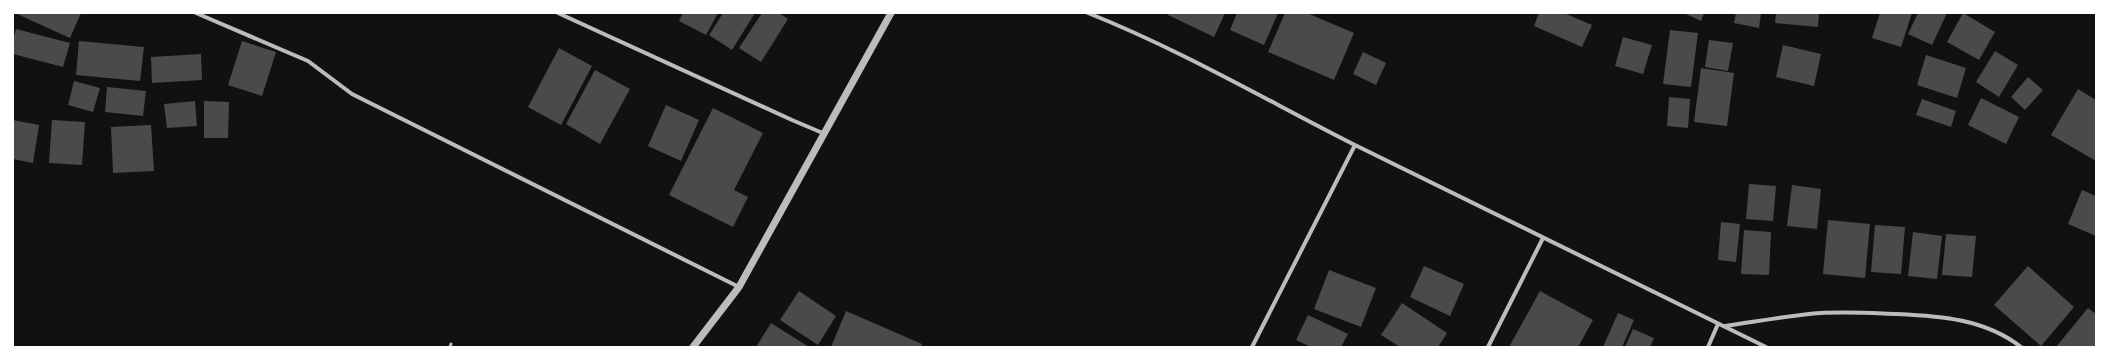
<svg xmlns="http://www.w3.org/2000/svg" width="2109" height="360" viewBox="0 0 2109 360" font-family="'Fira Sans Condensed',sans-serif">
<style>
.building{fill:#4a4a4a}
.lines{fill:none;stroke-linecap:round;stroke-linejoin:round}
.service{stroke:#bcbcbc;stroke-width:3}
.minor{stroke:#bcbcbc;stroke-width:4}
.tertiary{stroke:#bcbcbc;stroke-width:7}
</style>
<rect width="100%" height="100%" fill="#111"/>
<path class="building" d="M 15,13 L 81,13 L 70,38 Z
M 683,13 L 718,13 L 706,35 L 679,21 Z
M 723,13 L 755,13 L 732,50 L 709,35 Z
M 762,13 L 779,13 L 788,19 L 761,62 L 739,48 Z
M 1169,13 L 1225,13 L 1214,37 L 1168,15 Z
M 1237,13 L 1278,13 L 1264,45 L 1230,30 Z
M 1285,13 L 1307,13 L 1354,33 L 1334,80 L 1268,52 Z
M 1539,13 L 1564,13 L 1592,25 L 1582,47 L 1534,26 Z
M 1684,13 L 1704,13 L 1701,21 Z
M 1736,13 L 1761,13 L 1759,28 L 1734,23 Z
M 1776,13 L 1819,13 L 1818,27 L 1775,23 Z
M 1880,13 L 1912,13 L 1901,47 L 1872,38 Z
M 1918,13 L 1947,13 L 1932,45 L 1908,34 Z
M 1963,13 L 1995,32 L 1979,60 L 1947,42 Z
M 16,29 L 70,43 L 63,67 L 13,54 L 13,40 Z
M 1670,30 L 1698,33 L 1691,87 L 1663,84 Z
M 1623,37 L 1652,45 L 1643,74 L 1615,66 Z
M 1709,40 L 1733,43 L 1728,71 L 1705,67 Z
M 79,41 L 144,47 L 140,81 L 76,75 Z
M 242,41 L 276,52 L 262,96 L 228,85 Z
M 1783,45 L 1821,54 L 1814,86 L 1776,77 Z
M 559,48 L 592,66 L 561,125 L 528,107 Z
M 1995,51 L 2018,65 L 1999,97 L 1976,82 Z
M 1363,52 L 1386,63 L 1376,85 L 1353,74 Z
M 201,54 L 202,80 L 152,83 L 151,57 Z
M 1926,55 L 1966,68 L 1957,98 L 1917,85 Z
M 1701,68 L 1734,73 L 1727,126 L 1694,122 Z
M 595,70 L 630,89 L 600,144 L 566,124 Z
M 2028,77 L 2043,90 L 2025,110 L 2011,97 Z
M 74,81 L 100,88 L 93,112 L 68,105 Z
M 107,87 L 146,91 L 143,116 L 105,112 Z
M 2078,89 L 2096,100 L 2096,161 L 2051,135 Z
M 1669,97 L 1690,99 L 1688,128 L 1667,126 Z
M 1981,98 L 2019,117 L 2006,144 L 1968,125 Z
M 1922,99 L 1956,111 L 1951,127 L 1916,115 Z
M 195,101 L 197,126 L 167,128 L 164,104 Z
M 204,101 L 229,102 L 228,138 L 204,138 Z
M 666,105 L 699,120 L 681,161 L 648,146 Z
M 713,108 L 763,133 L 734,190 L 748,197 L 733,227 L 669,195 Z
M 13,120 L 39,125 L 33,163 L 13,159 Z
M 52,120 L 85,122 L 82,165 L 49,163 Z
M 151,125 L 154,171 L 113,173 L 111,127 Z
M 1749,184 L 1776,186 L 1773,221 L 1746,219 Z
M 1792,185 L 1821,189 L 1817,229 L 1787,226 Z
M 2082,190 L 2096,196 L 2096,236 L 2068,224 Z
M 1828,220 L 1870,224 L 1865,278 L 1823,274 Z
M 1721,222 L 1740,224 L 1736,262 L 1718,260 Z
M 1875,225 L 1905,227 L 1901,274 L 1871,272 Z
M 1744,230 L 1771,232 L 1769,275 L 1741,274 Z
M 1913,232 L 1942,236 L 1937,279 L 1908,276 Z
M 1946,234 L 1976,236 L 1972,277 L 1942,275 Z
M 1424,266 L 1464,284 L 1450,316 L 1410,297 Z
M 2028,266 L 2074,307 L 2041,346 L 1994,305 Z
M 1329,270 L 1376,288 L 1361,327 L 1314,309 Z
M 799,291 L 836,316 L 818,345 L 780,320 Z
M 1540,291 L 1593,320 L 1578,347 L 1509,347 Z
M 1402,303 L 1447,333 L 1438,347 L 1400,347 L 1381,335 Z
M 2088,308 L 2096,314 L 2096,347 L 2056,347 Z
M 846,311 L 922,344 L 921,347 L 831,347 Z
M 1618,313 L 1634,320 L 1622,347 L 1603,347 Z
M 1308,315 L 1348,334 L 1341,347 L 1311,347 L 1296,340 Z
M 771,323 L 809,347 L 756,347 Z
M 1633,329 L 1654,338 L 1650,347 L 1625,347 Z"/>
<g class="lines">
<path class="service" d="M 450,347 L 451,344"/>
<path class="minor" d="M 196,13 L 308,61 L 352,94 L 739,287
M 558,13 L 792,120 L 825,134
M 1088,13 C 1181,50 1268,101 1357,146 C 1493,214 1630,280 1766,347
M 1725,326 C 1753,322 1781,317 1809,314 C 1838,311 1868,313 1897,314 C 1941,316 1985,319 2021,347
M 1252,347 L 1355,145
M 1488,347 L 1543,238
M 1708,347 L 1718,324"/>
<path class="tertiary" d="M 693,347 L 739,287 L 891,13"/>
</g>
<rect width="2109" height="360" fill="none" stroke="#ffffff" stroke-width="28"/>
</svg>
